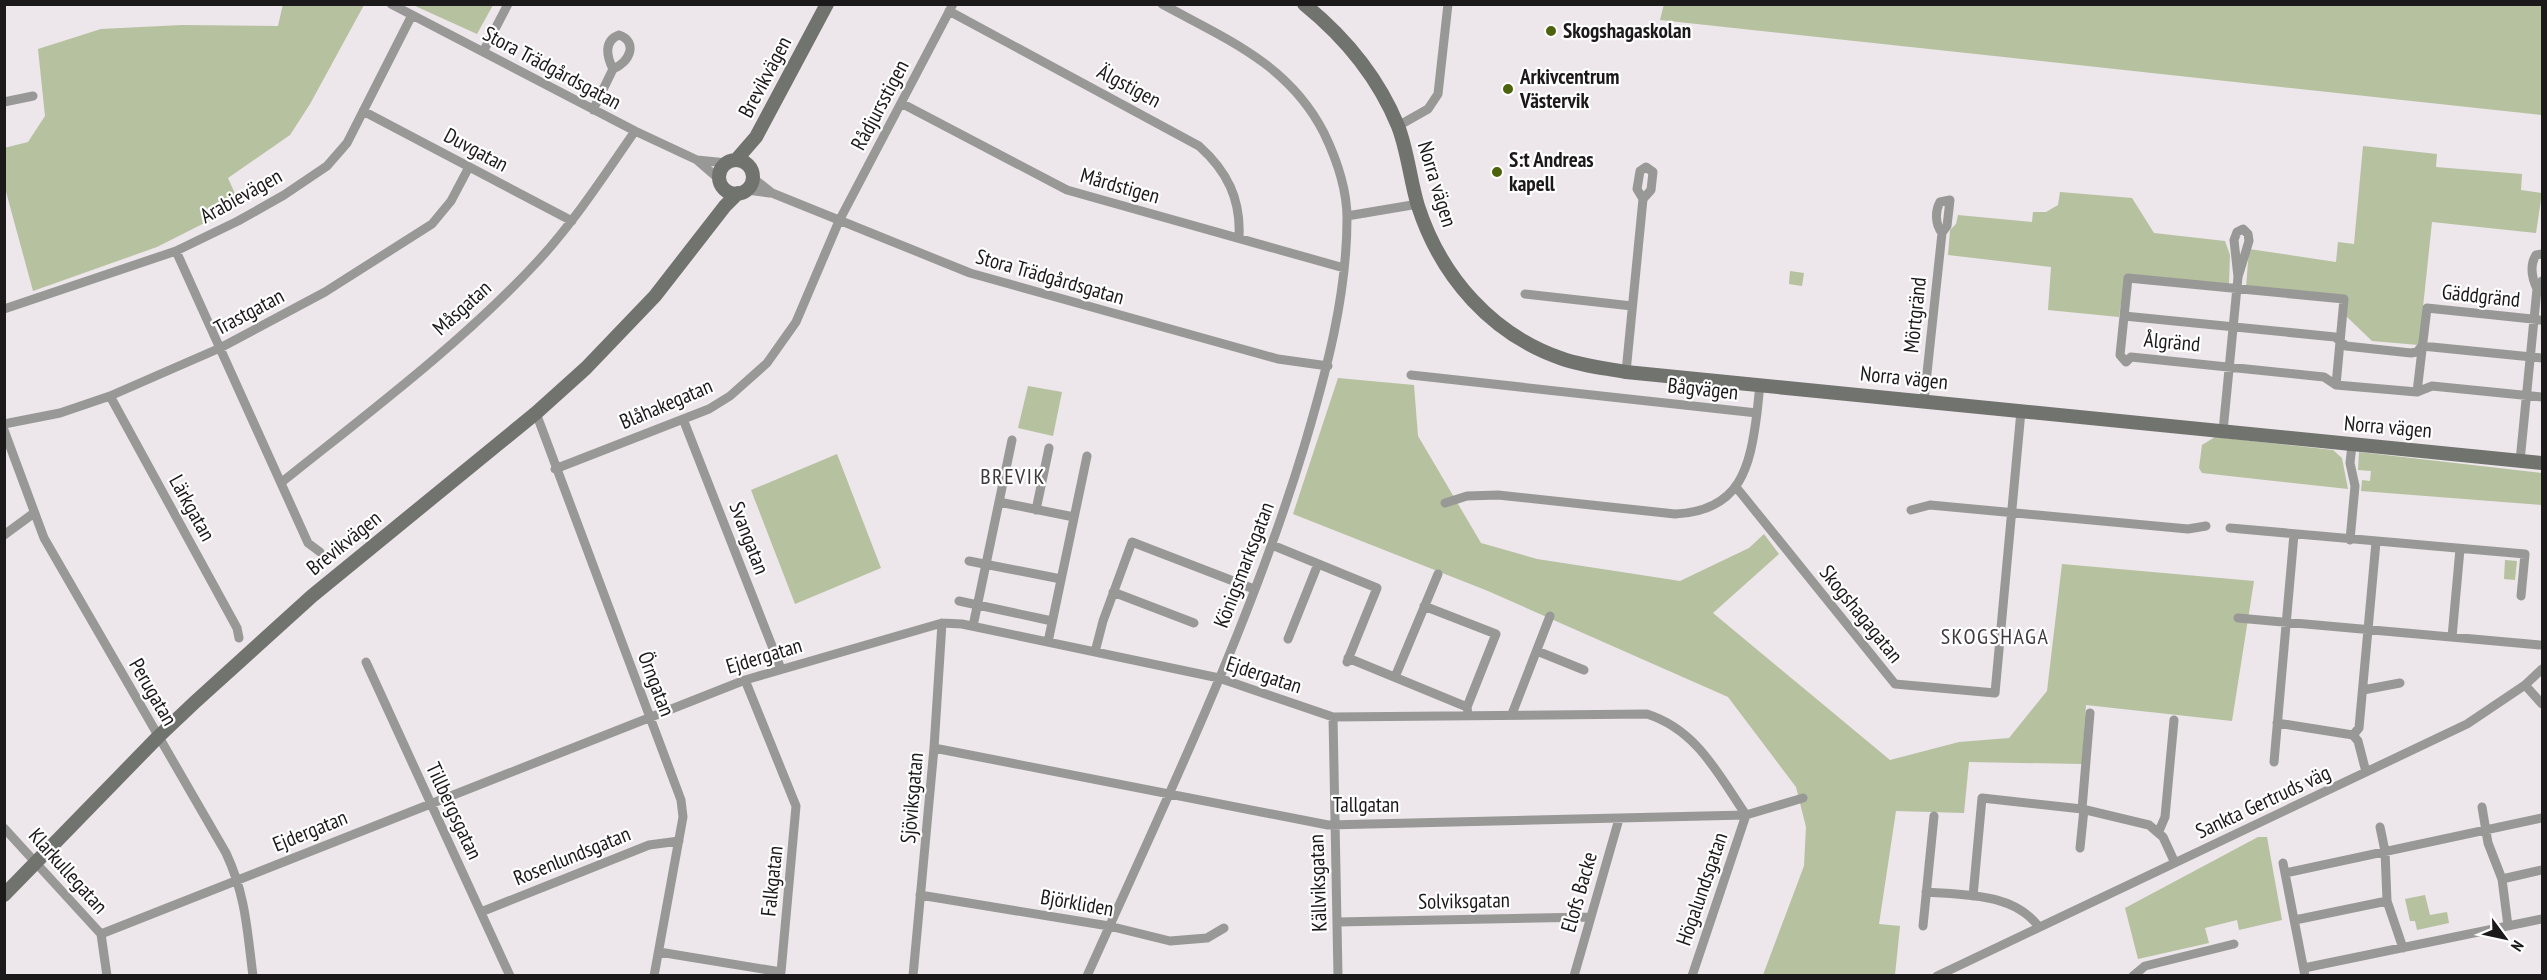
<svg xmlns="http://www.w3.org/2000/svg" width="2547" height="980" viewBox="0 0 2547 980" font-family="'PT Sans Narrow',sans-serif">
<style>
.green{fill:#b5c19f}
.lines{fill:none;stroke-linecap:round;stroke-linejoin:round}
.street{stroke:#989996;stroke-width:9}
.secondary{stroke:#71736f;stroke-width:14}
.poi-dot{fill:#4c620d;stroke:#fff;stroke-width:2}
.labels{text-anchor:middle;stroke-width:4.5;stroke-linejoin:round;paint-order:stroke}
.poi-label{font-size:21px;font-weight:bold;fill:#1c191b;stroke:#fff;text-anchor:start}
.street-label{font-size:21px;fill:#1c191b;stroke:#fff}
.neighbourhood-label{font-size:22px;letter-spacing:1.5px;fill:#3f393d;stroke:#fff}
</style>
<rect width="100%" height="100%" fill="#ede6ea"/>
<path class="green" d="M 283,4 L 364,5 L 310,104 L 290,135 L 228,178 L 240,205 L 157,247 L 33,291 L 5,188 L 4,148 L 28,142 L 45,116 L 38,49 L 101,29 L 182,25 L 278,26 Z
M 1664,4 L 2542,5 L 2542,115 L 1660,20 Z
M 413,5 L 493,5 L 477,34 Z
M 2363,146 L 2437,154 L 2436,167 L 2522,174 L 2521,190 L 2542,193 L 2536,233 L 2432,222 L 2419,345 L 2372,341 L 2346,316 L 2348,299 L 2246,288 L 2249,249 L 2336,262 L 2338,242 L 2354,244 Z
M 2060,192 L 2132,198 L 2154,233 L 2225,241 L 2230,255 L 2229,284 L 2125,275 L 2119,317 L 2048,310 L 2051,267 L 1948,255 L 1950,230 L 1956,224 L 1958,215 L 2032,222 L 2033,212 L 2046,212 L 2058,205 Z
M 1790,271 L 1804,273 L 1802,286 L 1789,284 Z
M 1338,378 L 1414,385 L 1418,436 L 1481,543 L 1537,559 L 1680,581 L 1749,548 L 1764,534 L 1779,554 L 1713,613 L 1890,760 L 1959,742 L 2009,738 L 2047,691 L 2062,564 L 2254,581 L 2232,721 L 2086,705 L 2082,764 L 1969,762 L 1964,813 L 1896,811 L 1879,924 L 1900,926 L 1895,975 L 1763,975 L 1804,866 L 1806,827 L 1796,787 L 1728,697 L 1488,591 L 1293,514 Z
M 1028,386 L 1062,392 L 1053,436 L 1018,428 Z
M 2215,437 L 2333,450 L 2342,458 L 2348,489 L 2202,473 L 2199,468 L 2202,445 Z
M 2359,452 L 2542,473 L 2542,505 L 2361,491 L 2362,480 L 2370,481 L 2371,471 L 2358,470 Z
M 837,454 L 881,568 L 795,604 L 751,490 Z
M 2505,560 L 2517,561 L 2515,580 L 2504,579 Z
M 2258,837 L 2267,837 L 2282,920 L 2239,930 L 2237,920 L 2205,928 L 2209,943 L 2138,959 L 2125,908 Z
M 2425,895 L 2430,915 L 2447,912 L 2449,923 L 2417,930 L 2415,921 L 2410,921 L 2405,899 Z"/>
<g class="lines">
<path class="street" d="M 391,4 L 635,131 L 697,160 L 719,179
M 949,11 L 1199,146 C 1227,171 1241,199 1239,237
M 483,52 L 508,4
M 4,102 L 33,96
M 901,103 L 1067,190 L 1344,268
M 593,110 L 613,69 C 629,63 639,42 619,35 C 603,41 607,57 613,69
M 363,111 L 572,221
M 1398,126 L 1428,109 L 1438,94 L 1448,4
M 697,160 L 727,163
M 753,178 L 772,193 L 970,273 L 1278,359 L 1328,366
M 747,190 L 769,193
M 1347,216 L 1418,204
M 176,251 L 308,543 L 320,552
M 2537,289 C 2532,278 2529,266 2536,255 L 2542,254
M 1525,294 L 1632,306
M 4,309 L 176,251 L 238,221 L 284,195 L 327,166 L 347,143 L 412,15
M 2124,316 L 2335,337 L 2346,346 L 2411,353 L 2417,352 L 2422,346 L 2542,358
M 1626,372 L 1643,199 L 1651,190 L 1653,172 L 1646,167 L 1640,171 L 1637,189 L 1643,199
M 1411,375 L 1757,413 C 1750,467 1741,511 1675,514 L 1498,495 L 1467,496 L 1445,503
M 2336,385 L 2344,299 L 2128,278 L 2120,355 L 2126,362 L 2131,357 L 2324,377 L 2336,385 L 2417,392 L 2432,386 L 2542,397
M 2417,392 L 2427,308 L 2542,320
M 110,396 L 237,628 L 239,638
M 1924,401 L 1942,233 L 1947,226 L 1950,200 L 1940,202 C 1935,211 1935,224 1942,233
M 536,413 L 681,800 L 683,817 L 654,976
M 1757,413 L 1760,384
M 683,419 L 781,669
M 4,424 L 60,413 L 110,396 L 220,348 L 325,292 L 432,224 L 451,201 L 469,167
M 4,430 L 44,538 L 226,853 C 246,896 247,930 253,976
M 2223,431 L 2238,277 L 2249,241 L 2248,234 L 2243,229 L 2237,232 L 2234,240 L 2238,277
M 2520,461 L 2537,289 L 2542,281
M 555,469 L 709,409 L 730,396 L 767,363 L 796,322 L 839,221 L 953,4
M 282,482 C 367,414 463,342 537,262 C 574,222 604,176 635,131
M 1736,487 L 1895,684 L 1995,693 L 2021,411
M 999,502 L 1074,517
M 1036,510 L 1049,448
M 1911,510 L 1930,505 L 2188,529 L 2206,526
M 2230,528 L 2525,554 L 2521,596
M 4,535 L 34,513
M 2350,540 L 2355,486 L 2350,463 L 2352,445
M 1272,545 L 1377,588 L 1347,662
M 969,561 L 1061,579
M 1113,592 L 1194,623
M 959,601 L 1052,621
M 1424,606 L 1496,634 L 1467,707 L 1468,715
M 2238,618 L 2540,645
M 973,626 L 1012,440
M 2452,637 L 2460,549
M 1288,639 L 1318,564
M 1048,642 L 1087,456
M 1537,651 L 1584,670
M 1095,652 L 1103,621 L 1132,542 L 1254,589
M 1348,658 L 1467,707
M 366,662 L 510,976
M 1395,677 L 1438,574
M 2525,685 L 2542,704
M 2363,690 L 2400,683
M 1512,714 L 1550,616
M 1333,717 L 1338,976
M 2277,723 L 2353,735 L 2358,741 L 2366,772
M 2353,735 L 2359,728 L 2376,542
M 934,748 L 1328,825 L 1746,815 L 1803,798
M 2274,762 L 2294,534
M 2482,807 L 2488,843 L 2502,879 L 2508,926
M 2082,809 L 2090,713
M 2380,827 L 2385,851 L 2387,901 L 2403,948
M 4,828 L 101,934 L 107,976
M 2159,831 L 2165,817 L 2174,720
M 2080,848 L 2084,809
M 2283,863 L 2305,976
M 2285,873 L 2542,818
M 2502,879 L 2542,870
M 1926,892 C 1965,895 2014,893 2039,927
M 920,895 L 1109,926 L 1170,941 L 1207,938 L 1224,928
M 1973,896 L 1982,798 L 2082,809 L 2149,825 L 2163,837 L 2175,863
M 481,912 L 649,845 L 679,841
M 2295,920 L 2387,901
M 1337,922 L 1590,917
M 1923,926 L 1934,816
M 101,934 L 745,680 L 942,623 L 962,624 L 1219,678 L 1333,717 L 1647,714 C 1697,730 1718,774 1746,815
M 659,952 L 781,972 L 796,806 L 745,680
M 2304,968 L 2542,919
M 913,976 L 934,748 L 942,623
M 1087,976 C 1165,802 1249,629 1304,447 C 1326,373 1347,296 1347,218 C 1347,190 1336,158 1324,133 C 1289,64 1226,39 1162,4
M 1574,976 L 1619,819
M 1692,976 L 1746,815
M 1937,976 L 2467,724 L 2525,685 L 2542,669
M 2133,976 L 2145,966 L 2234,944"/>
<path class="secondary" d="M 1304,4 C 1346,38 1378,77 1398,126 C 1408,152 1410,180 1418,206 C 1441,277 1492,335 1563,359 C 1583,366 1605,368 1626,372 L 2542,463
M 736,160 L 756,137 L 827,4
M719 177a17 17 0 1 1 34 0a17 17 0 1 1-34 0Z
M 4,895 L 158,737 L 195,702 L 312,596 L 536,413 L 586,368 L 655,296 L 725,206 L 738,193"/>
</g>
<g class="poi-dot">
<circle cx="1551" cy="31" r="6"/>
<circle cx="1508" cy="89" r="6"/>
<circle cx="1497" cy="172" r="6"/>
</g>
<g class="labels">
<g class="poi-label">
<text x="1563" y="38">Skogshagaskolan</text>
<text x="1520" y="84">Arkivcentrum<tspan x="1520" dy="24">Västervik</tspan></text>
<text x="1509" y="167">S:t Andreas<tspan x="1509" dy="24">kapell</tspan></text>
</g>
<g class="street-label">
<text transform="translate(552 68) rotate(28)" y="7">Stora Trädgårdsgatan</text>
<text transform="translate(765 77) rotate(-62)" y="7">Brevikvägen</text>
<text transform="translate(1129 86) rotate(28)" y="7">Älgstigen</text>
<text transform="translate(880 105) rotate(-62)" y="7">Rådjursstigen</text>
<text transform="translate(476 150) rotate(28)" y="7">Duvgatan</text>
<text transform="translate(1437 184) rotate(73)" y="7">Norra vägen</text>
<text transform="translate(1120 186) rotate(16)" y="7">Mårdstigen</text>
<text transform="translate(241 196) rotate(-29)" y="7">Arabievägen</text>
<text transform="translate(1050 277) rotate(16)" y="7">Stora Trädgårdsgatan</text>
<text transform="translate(2481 296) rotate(6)" y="7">Gäddgränd</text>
<text transform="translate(462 308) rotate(-42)" y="7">Måsgatan</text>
<text transform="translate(249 312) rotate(-28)" y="7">Trastgatan</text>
<text transform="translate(1915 315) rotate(-84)" y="7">Mörtgränd</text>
<text transform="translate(2172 342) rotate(5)" y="7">Ålgränd</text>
<text transform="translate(1904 378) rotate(6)" y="7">Norra vägen</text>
<text transform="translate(1703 389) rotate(6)" y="7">Bågvägen</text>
<text transform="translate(666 404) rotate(-23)" y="7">Blåhakegatan</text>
<text transform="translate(2388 427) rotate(5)" y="7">Norra vägen</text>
<text transform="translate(192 508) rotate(61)" y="7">Lärkgatan</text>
<text transform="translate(749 538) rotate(69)" y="7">Svangatan</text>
<text transform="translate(344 543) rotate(-39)" y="7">Brevikvägen</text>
<text transform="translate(1244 565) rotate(-69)" y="7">Königsmarksgatan</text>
<text transform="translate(1861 614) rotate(51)" y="7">Skogshagagatan</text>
<text transform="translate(764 656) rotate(-17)" y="7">Ejdergatan</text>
<text transform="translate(1264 675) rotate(18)" y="7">Ejdergatan</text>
<text transform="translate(656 684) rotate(69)" y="7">Örngatan</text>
<text transform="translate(153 692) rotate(60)" y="7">Perugatan</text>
<text transform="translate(912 798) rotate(-85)" y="7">Sjöviksgatan</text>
<text transform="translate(2263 802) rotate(-25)" y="7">Sankta Gertruds väg</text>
<text x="1366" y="812">Tallgatan</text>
<text transform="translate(454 811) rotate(65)" y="7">Tillbergsgatan</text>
<text transform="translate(310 831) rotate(-22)" y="7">Ejdergatan</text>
<text transform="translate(572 856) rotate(-22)" y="7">Rosenlundsgatan</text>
<text transform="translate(68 871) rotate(48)" y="7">Klarkullegatan</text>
<text transform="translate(772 881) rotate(-84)" y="7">Falkgatan</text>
<text transform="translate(1318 883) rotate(-92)" y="7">Källviksgatan</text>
<text transform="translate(1702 889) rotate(-71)" y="7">Högalundsgatan</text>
<text transform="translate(1579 892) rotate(-74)" y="7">Elofs Backe</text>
<text transform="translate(1464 901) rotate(-1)" y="7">Solviksgatan</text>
<text transform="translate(1077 903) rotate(10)" y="7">Björkliden</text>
</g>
<g class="neighbourhood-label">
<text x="1013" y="484">BREVIK</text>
<text x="1995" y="644">SKOGSHAGA</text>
</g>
</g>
<rect width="2547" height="980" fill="none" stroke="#1c191b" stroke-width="12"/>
<g transform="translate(2505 938) rotate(123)" stroke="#ffffff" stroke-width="4.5" paint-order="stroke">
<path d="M0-4.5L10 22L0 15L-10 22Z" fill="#1c191b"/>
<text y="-9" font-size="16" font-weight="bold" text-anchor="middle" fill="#1c191b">N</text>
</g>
</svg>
